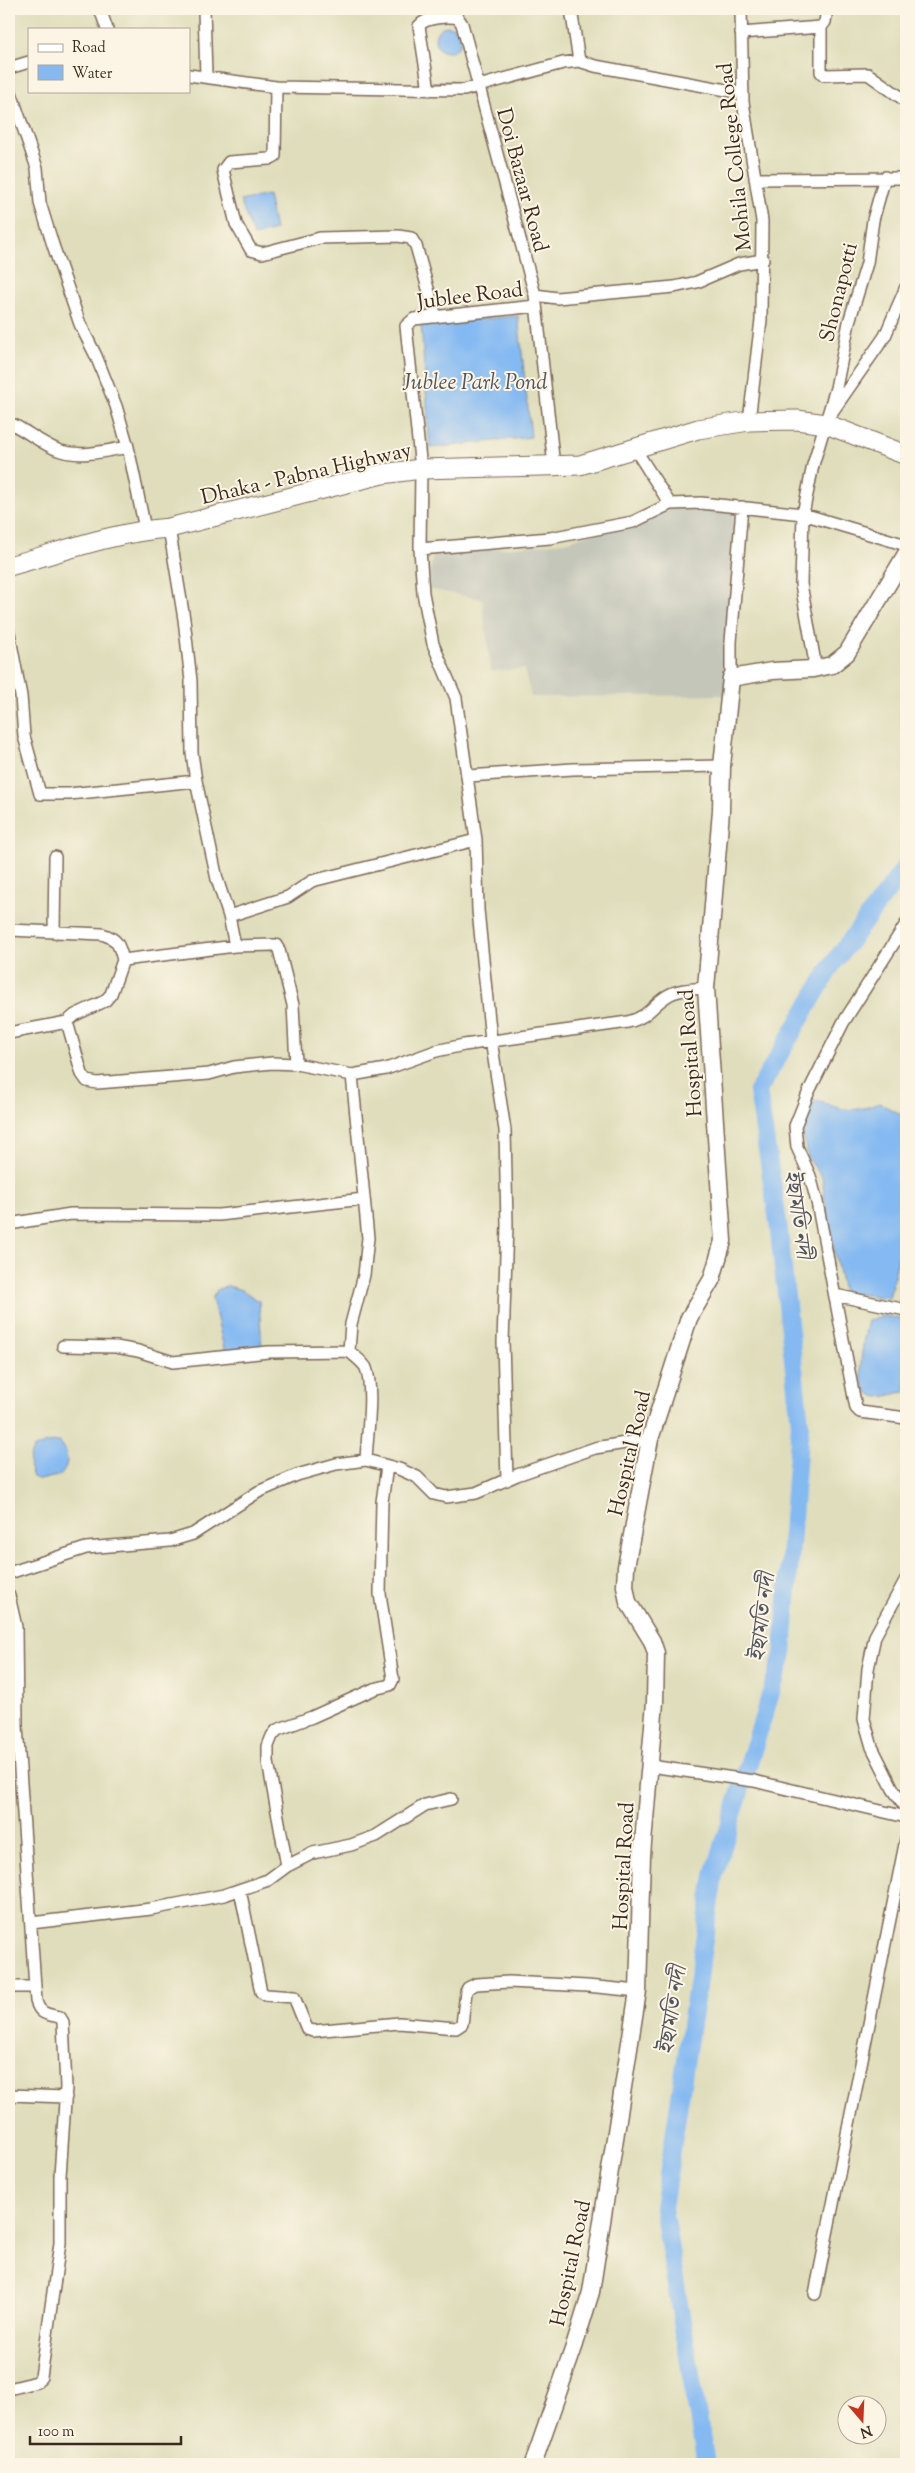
<svg xmlns="http://www.w3.org/2000/svg" width="915" height="2473" viewBox="0 0 915 2473" font-family="'Sorts Mill Goudy','Noto Serif Bengali',serif">
<style>
.built{fill:#dfddbb;fill-rule:evenodd}
.industrial{fill:#c3c6b9}
.water{fill:#84b9f2;stroke:#607288}
.lines{fill:none;stroke-linecap:round;stroke-linejoin:round}
.river{stroke:#84b9f2;stroke-width:18}
.minor-casing{stroke:#7c6856;stroke-width:14}
.secondary-casing{stroke:#7c6856;stroke-width:19}
.primary-casing{stroke:#7c6856;stroke-width:21}
.minor{stroke:#fff;stroke-width:11}
.secondary{stroke:#fff;stroke-width:16}
.primary{stroke:#fff;stroke-width:19}
.labels{text-anchor:middle;stroke-width:4;stroke-linejoin:round;paint-order:stroke}
.street-label{font-size:21px;fill:#3b2a1e;stroke:#fcf5e5}
.water-label{font-size:22px;font-style:italic;fill:#51555e;stroke:#fcf5e5}
</style>
<rect width="100%" height="100%" fill="#fcf5e5"/>
<filter id="ink" filterUnits="userSpaceOnUse"><feTurbulence type="fractalNoise" baseFrequency=".02" numOctaves="2"/><feDisplacementMap in="SourceGraphic" scale="10" xChannelSelector="R" yChannelSelector="G"/><feConvolveMatrix kernelMatrix="1 2 1 2 8 2 1 2 1" color-interpolation-filters="sRGB"/></filter>
<filter id="wash" filterUnits="userSpaceOnUse"><feTurbulence type="fractalNoise" baseFrequency=".0096" numOctaves="4" result="noise"/><feDisplacementMap in="SourceGraphic" scale="20" xChannelSelector="R" yChannelSelector="G"/><feGaussianBlur stdDeviation="1.12" result="paint"/><feColorMatrix in="noise" values="0 0 0 0 0 0 0 0 0 0 0 0 0 0 0 0 0 1.4 0 .05"/><feComposite in="paint" operator="in"/></filter>
<g filter="url(#wash)">
<rect width="100%" height="100%" fill="#f5dcbf"/>
<path class="built" d="M 9,9 L 906,9 L 906,2464 L 9,2464 ZM 29,29 L 189,29 L 189,91 L 29,91 ZM 848,2406 L 878,2406 L 878,2436 L 848,2436 Z"/>
<path class="industrial" d="M 671,507 L 734,512 L 725,695 L 531,697 L 524,669 L 491,671 L 482,599 L 428,589 L 433,555 L 566,542 Z"/>
<path class="water" d="M435 39a13 13 0 1 1 26 0a13 13 0 1 1-26 0Z
M 268,195 L 275,230 L 254,236 L 240,201 Z
M 518,316 L 531,437 L 430,448 L 421,324 Z
M 816,1100 C 843,1110 852,1114 879,1103 L 906,1117 L 906,1223 L 889,1298 L 843,1292 L 828,1222 L 822,1177 L 808,1158 L 802,1131 L 804,1114 Z
M 228,1286 L 242,1290 L 259,1301 L 262,1350 L 225,1352 L 212,1298 L 217,1290 Z
M 883,1316 L 906,1319 L 906,1392 C 897,1392 888,1397 879,1397 C 851,1396 863,1339 868,1321 Z
M 60,1442 C 69,1453 69,1465 61,1475 L 40,1480 L 33,1477 C 28,1466 28,1460 33,1449 L 46,1443 Z"/>
<g class="lines">
<path class="river" d="M 706,2464 L 663,2208 L 714,1875 L 783,1654 L 800,1424 L 778,1222 L 758,1091 L 832,965 L 906,866"/>
</g>
</g>
<g filter="url(#ink)">
<g class="lines">
<defs>
<path id="minor" d="M 100,9 L 107,29
M 204,9 L 206,76
M 571,9 L 579,61
M 741,9 L 743,102 L 762,221 L 761,320 L 749,421
M 821,27 L 821,72 L 824,75 L 868,74 L 906,101
M 741,33 L 821,27 L 825,22 L 827,9
M 9,68 L 29,62
M 189,75 L 276,87 L 464,90 L 563,63 L 579,61 L 595,66 L 743,93
M 9,87 L 37,168 L 40,203 L 53,245 L 80,324 L 96,356 L 116,406 L 128,447 L 145,529
M 276,87 L 275,156 L 269,159 L 229,162 L 223,170 L 236,224 L 251,250 L 262,253 L 320,238 L 398,236 L 411,238 L 416,246 L 436,317
M 429,90 L 419,26 C 425,17 449,16 458,18 L 462,24 L 535,295 L 554,466
M 755,179 L 906,178
M 535,295 L 557,298 L 674,287 L 697,282 L 739,264 L 763,260
M 832,412 L 885,336 L 906,287
M 9,425 L 14,425 C 29,433 43,444 58,450 C 80,458 106,451 128,447
M 635,449 L 670,504
M 169,528 L 184,619 L 191,681 L 192,753 L 196,781 L 217,879 L 229,916
M 420,549 L 550,538 L 633,522 L 670,504 L 701,503 L 803,514 L 906,545
M 9,633 L 21,696 L 24,736 L 40,794 L 69,794 L 196,781
M 813,669 L 814,657 L 801,584 L 803,514 L 813,465 L 836,388 L 849,322 L 867,263 L 873,220 L 885,177
M 731,678 L 731,642 L 742,507
M 468,776 L 573,769 L 722,766
M 906,924 L 843,1023 L 809,1091 L 795,1126 L 797,1147 L 810,1176 L 817,1202 L 856,1408 L 860,1412 L 906,1418
M 9,930 L 102,934 C 118,939 119,945 123,960
M 54,933 L 55,857
M 235,946 L 272,945 L 276,945 L 279,950 L 293,1005 L 296,1064
M 67,1022 L 82,1074 L 87,1081 L 97,1083 L 209,1074 L 234,1067 L 272,1063 L 296,1064 L 352,1075 L 386,1069 L 436,1051 L 464,1045 L 628,1022 C 650,1016 651,1006 667,996 C 678,989 693,989 706,988
M 9,1033 L 67,1022 L 75,1015 L 105,1001 L 111,994 L 123,960 L 235,946 L 229,916 L 288,897 L 312,881 L 476,840
M 352,1075 L 368,1238 L 364,1275 L 351,1324 L 349,1351 C 354,1356 363,1362 366,1368 C 374,1389 367,1437 366,1460
M 9,1224 L 71,1214 L 219,1215 L 364,1199
M 835,1295 L 906,1310
M 63,1346 L 116,1347 L 138,1351 L 173,1362 L 268,1352 L 349,1351
M 507,1480 L 503,1342 L 507,1226 L 505,1130 L 491,1040 L 478,910 L 476,840 L 456,698 L 433,644 L 423,593 L 420,549 L 421,469 L 406,326 L 414,319 L 536,306
M 9,1573 L 86,1548 L 170,1541 L 193,1534 L 258,1492 L 297,1475 L 336,1464 L 366,1460 L 399,1469 L 417,1477 L 434,1494 L 446,1497 L 476,1493 L 517,1475 L 595,1448 L 650,1439
M 906,1579 L 875,1636 L 868,1669 L 864,1719 L 872,1747 L 893,1789 L 906,1808
M 9,1596 L 16,1627 L 17,1726 L 36,2001 C 40,2015 47,2014 60,2017 L 63,2022 L 66,2087 L 60,2176 L 60,2243 L 41,2377 L 37,2382 L 9,2389
M 650,1766 L 754,1781 L 906,1817
M 287,1866 L 268,1762 L 268,1746 L 272,1736 L 277,1730 L 312,1717 L 374,1689 L 390,1685 L 393,1679 L 380,1594 L 382,1502 L 387,1466
M 240,1890 L 261,1992 L 266,1995 L 294,1997 L 307,2029 L 313,2031 L 399,2023 L 456,2028 L 462,2024 L 466,1992 L 468,1988 L 476,1984 L 509,1982 L 587,1986 L 638,1991
M 31,1923 L 151,1909 L 224,1895 L 268,1880 L 287,1866 L 313,1853 L 351,1845 L 376,1836 L 425,1805 L 451,1799
M 9,1987 L 35,1987
M 9,2095 L 66,2097
M 815,2294 L 906,1839"/>
<path id="secondary" d="M 533,2464 L 575,2344 L 591,2292 L 638,1991 L 642,1855 L 655,1702 L 656,1653 L 652,1641 L 628,1602 L 625,1586 L 626,1567 L 650,1439 L 689,1318 L 712,1279 L 723,1241 L 706,988 L 721,811 L 722,766 L 731,678 L 772,671 L 813,669 L 832,665 L 847,653 L 906,554"/>
<path id="primary" d="M 9,566 C 61,552 114,532 169,528 L 382,474 L 421,469 L 580,465 L 698,429 L 749,421 L 797,420 L 826,424 L 906,455"/>
</defs>
<use href="#minor" class="minor-casing"/>
<use href="#secondary" class="secondary-casing"/>
<use href="#primary" class="primary-casing"/>
<use href="#minor" class="minor"/>
<use href="#secondary" class="secondary"/>
<use href="#primary" class="primary"/>
</g>
</g>
<g class="labels">
<g class="street-label">
<text transform="translate(734 157) rotate(-96)" y="7">Mohila College Road</text>
<text transform="translate(523 180) rotate(75)" y="7">Doi Bazaar Road</text>
<text transform="translate(838 292) rotate(-76)" y="7">Shonapotti</text>
<text transform="translate(470 295) rotate(-7)" y="7">Jublee Road</text>
<text transform="translate(306 473) rotate(-13)" y="7">Dhaka - Pabna Highway</text>
<text transform="translate(690 1053) rotate(-94)" y="7">Hospital Road</text>
<text transform="translate(629 1453) rotate(-77)" y="7">Hospital Road</text>
<text transform="translate(623 1866) rotate(-87)" y="7">Hospital Road</text>
<text transform="translate(570 2263) rotate(-78)" y="7">Hospital Road</text>
</g>
<g class="water-label">
<text x="475" y="389">Jublee Park Pond</text>
<text transform="translate(799 1214) rotate(82)" y="8">ইছামতি নদী</text>
<text transform="translate(761 1617) rotate(-83)" y="8">ইছামতি নদী</text>
<text transform="translate(671 2010) rotate(-81)" y="8">ইছামতি নদী</text>
</g>
</g>
<rect width="915" height="2473" fill="none" stroke="#fcf5e5" stroke-width="30"/>
<rect x="28" y="28" width="162" height="65" fill="#fcf5e5" stroke="#afa495"/>
<rect x="38" y="44" width="25" height="8" fill="#ffffff" stroke="#afa495"/>
<text x="72" y="52" font-size="15" fill="#3b2a1e">Road</text>
<rect x="38" y="65" width="25" height="15" fill="#84b9f2" stroke="#afa495"/>
<text x="72" y="78" font-size="15" fill="#3b2a1e">Water</text>
<g transform="translate(862 2420) rotate(161)"><circle r="24" fill="#fcf5e5" stroke="#afa495"/>
<path d="M0-4L9 19L0 12L-9 19Z" fill="#c8321e"/>
<text y="-8" font-size="14" font-weight="bold" text-anchor="middle" fill="#3b2a1e">N</text>
</g>
<path d="M30 2436v8h151v-8" fill="none" stroke="#3b2a1e" stroke-width="2.5"/>
<text x="38" y="2436" font-size="15" fill="#3b2a1e" stroke="#fcf5e5" stroke-width="4" paint-order="stroke">100 m</text>
</svg>
